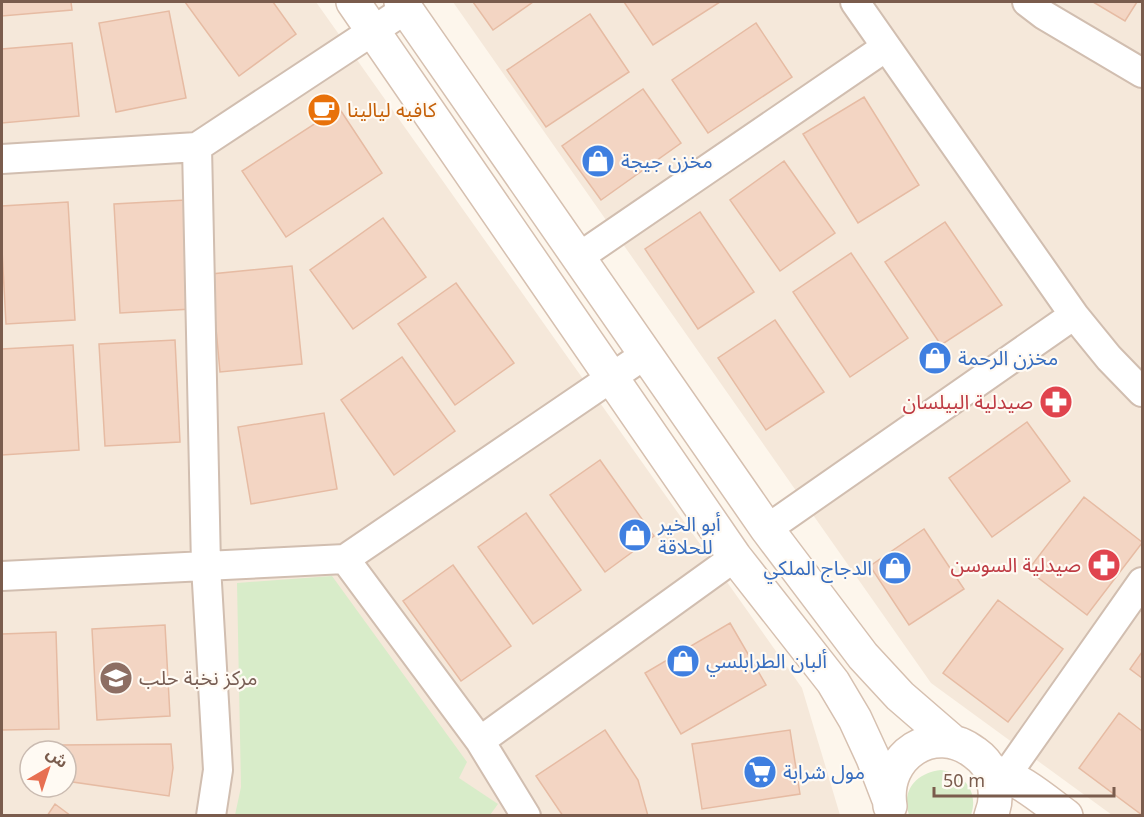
<svg xmlns="http://www.w3.org/2000/svg" width="1144" height="817" viewBox="0 0 1144 817" font-family="'Noto Sans','Noto Sans Arabic',sans-serif">
<style>
.residential{fill:#f5e8da;fill-rule:evenodd}
.green{fill:#d8ecc9}
.building{fill:#f3d5c3;stroke:#e6bba3;stroke-width:1.5}
.lines{fill:none;stroke-linecap:round;stroke-linejoin:round}
.street-casing{stroke:#d1beb0;stroke-width:32}
.secondary-casing{stroke:#d6c0b0;stroke-width:36}
.street{stroke:#fff;stroke-width:28}
.secondary{stroke:#fff;stroke-width:33}
.labels{text-anchor:middle;stroke-width:4.5;stroke-linejoin:round;paint-order:stroke}
.food-label{font-size:20px;fill:#c56008;stroke:#fffaf3;text-anchor:start}
.shop-label{font-size:20px;fill:#366cbe;stroke:#fffaf3;text-anchor:start}
.health-label{font-size:20px;fill:#be3a42;stroke:#fffaf3;text-anchor:end}
.education-label{font-size:20px;fill:#785e54;stroke:#fffaf3;text-anchor:start}
</style>
<rect width="100%" height="100%" fill="#fdf6ec"/>
<path class="residential" d="M 2,2 L 316,2 L 802,688 L 840,815 L 2,816 ZM 30,751 L 66,751 L 66,787 L 30,787 Z
M 453,2 L 1142,2 L 1142,815 L 1112,815 L 931,683 Z"/>
<path class="green" d="M 332,576 L 467,762 L 459,778 L 498,804 L 490,815 L 235,815 L 241,787 L 237,583 Z
M 941,770 C 964,774 979,791 971,815 L 909,815 C 901,790 916,773 941,770 Z"/>
<path class="building" d="M 2,2 L 71,2 L 72,10 L 2,16 Z
M 185,2 L 273,2 L 296,34 L 239,76 Z
M 473,2 L 533,2 L 493,30 Z
M 624,2 L 720,2 L 653,45 Z
M 1093,2 L 1137,2 L 1125,21 Z
M 169,11 L 186,98 L 116,112 L 99,23 Z
M 590,14 L 629,72 L 546,127 L 507,70 Z
M 756,23 L 792,77 L 708,133 L 672,80 Z
M 72,43 L 79,116 L 2,123 L 2,49 Z
M 643,89 L 681,143 L 601,200 L 562,146 Z
M 864,97 L 919,185 L 858,223 L 803,134 Z
M 339,108 L 382,173 L 286,237 L 242,171 Z
M 784,161 L 835,233 L 780,271 L 730,200 Z
M 186,200 L 192,309 L 120,313 L 114,204 Z
M 68,202 L 75,320 L 6,324 L 2,250 L 2,206 Z
M 700,212 L 754,292 L 698,329 L 645,249 Z
M 383,218 L 426,277 L 353,329 L 310,270 Z
M 945,222 L 1002,305 L 941,345 L 885,262 Z
M 851,253 L 908,338 L 850,377 L 793,292 Z
M 292,266 L 302,364 L 220,372 L 211,274 Z
M 456,283 L 514,363 L 455,405 L 398,324 Z
M 775,320 L 824,392 L 766,430 L 718,358 Z
M 175,340 L 180,442 L 105,446 L 99,344 Z
M 73,345 L 79,450 L 2,455 L 2,349 Z
M 402,357 L 455,431 L 394,475 L 341,400 Z
M 324,413 L 337,489 L 251,504 L 238,427 Z
M 1027,422 L 1070,481 L 992,537 L 949,478 Z
M 600,460 L 654,536 L 605,572 L 550,495 Z
M 1084,497 L 1142,542 L 1142,543 L 1087,615 L 1028,570 Z
M 526,513 L 581,590 L 533,624 L 478,547 Z
M 924,529 L 964,589 L 909,625 L 870,566 Z
M 453,565 L 511,646 L 461,681 L 403,601 Z
M 998,600 L 1063,649 L 1008,722 L 943,673 Z
M 730,623 L 766,685 L 681,734 L 645,673 Z
M 165,625 L 170,716 L 97,720 L 92,629 Z
M 56,632 L 59,729 L 2,730 L 2,634 Z
M 1142,652 L 1142,678 L 1130,669 Z
M 1119,713 L 1142,731 L 1142,815 L 1079,768 Z
M 605,730 L 638,780 L 648,816 L 563,816 L 536,776 Z
M 790,730 L 800,794 L 702,809 L 692,744 Z
M 171,744 L 173,768 L 169,796 L 66,781 L 66,751 L 63,751 L 62,745 Z
M 55,804 L 71,816 L 47,816 Z"/>
<g class="lines">
<defs>
<path id="street" d="M 855,2 L 1074,315 L 1109,358 L 1142,392
M 1027,2 L 1044,15 L 1142,73
M 197,147 L 206,566 L 218,770 L 211,816
M 2,159 L 197,147 L 406,9
M 579,257 L 886,47
M 767,529 L 1074,315
M 345,559 L 480,741 L 526,816
M 2,576 L 345,559 L 646,354
M 480,741 L 735,557
M 996,787 L 1007,774 L 1142,582"/>
<path id="secondary" d="M 353,2 L 735,557 L 833,682 L 855,719 L 873,758 L 888,797
M 401,2 L 767,529 L 863,656 L 900,696 L 952,741
M 990,770 C 1019,778 1042,798 1066,816
M 890,806 C 882,756 934,721 975,753 C 982,758 989,766 992,775 C 996,789 997,801 991,816"/>
</defs>
<use href="#street" class="street-casing"/>
<use href="#secondary" class="secondary-casing"/>
<use href="#street" class="street"/>
<use href="#secondary" class="secondary"/>
</g>
<defs>
<symbol id="cafe-disc" viewBox="-11 -11 22 22"><circle r="9.5" fill="#e8710a" stroke="#fffaf3"/><path d="M-5.5-4.5H6V0H3Q3 3.5 0 3.5H-2.5Q-5.5 3.5-5.5 0ZM3-3.2v2h1.7v-2ZM-6 4.5H4V6H-6Z" fill="#fff"/></symbol>
<symbol id="shop-disc" viewBox="-11 -11 22 22"><circle r="9.5" fill="#3f7fe0" stroke="#fffaf3"/><path d="M-5-2.5h2.3a2.7 3.5 0 0 1 5.4 0H5L5.5 6h-11ZM-1.5-2.5h3a1.5 2.3 0 0 0-3 0Z" fill="#fff"/></symbol>
<symbol id="pharmacy-disc" viewBox="-11 -11 22 22"><circle r="9.5" fill="#e0444e" stroke="#fffaf3"/><path d="M-2-6h4v4h4v4h-4v4h-4v-4h-4v-4h4Z" fill="#fff"/></symbol>
<symbol id="school-disc" viewBox="-11 -11 22 22"><circle r="9.5" fill="#8d6e63" stroke="#fffaf3"/><path d="M0-5L7-2L0 1L-7-2ZM-4 1L0 2.5L4 1V4Q0 6-4 4Z" fill="#fff"/></symbol>
<symbol id="supermarket-disc" viewBox="-11 -11 22 22"><circle r="9.5" fill="#3f7fe0" stroke="#fffaf3"/><path d="M-6-5.5h2.5l.6 2H6L4.5 2H-2.5L-4.4-4H-6ZM-1.5 3.2a1.3 1.3 0 1 0 .1 0ZM3 3.2a1.3 1.3 0 1 0 .1 0Z" fill="#fff"/></symbol>
</defs>
<g fill-rule="evenodd">
<use href="#cafe-disc" x="305" y="91" width="38" height="38"/>
<use href="#shop-disc" x="579" y="142" width="38" height="38"/>
<use href="#shop-disc" x="916" y="339" width="38" height="38"/>
<use href="#pharmacy-disc" x="1037" y="383" width="38" height="38"/>
<use href="#shop-disc" x="616" y="516" width="38" height="38"/>
<use href="#pharmacy-disc" x="1085" y="546" width="38" height="38"/>
<use href="#shop-disc" x="876" y="549" width="38" height="38"/>
<use href="#shop-disc" x="664" y="642" width="38" height="38"/>
<use href="#school-disc" x="97" y="659" width="38" height="38"/>
<use href="#supermarket-disc" x="741" y="753" width="38" height="38"/>
</g>
<g class="labels">
<g class="food-label">
<text x="347" y="117">كافيه ليالينا</text>
</g>
<g class="shop-label">
<text x="621" y="168">مخزن جيجة</text>
<text x="958" y="365">مخزن الرحمة</text>
<text x="658" y="531">أبو الخير<tspan x="658" dy="23">للحلاقة</tspan></text>
<text x="872" y="575" text-anchor="end">الدجاج الملكي</text>
<text x="706" y="668">ألبان الطرابلسي</text>
<text x="783" y="779">مول شرابة</text>
</g>
<g class="health-label">
<text x="1033" y="409">صيدلية البيلسان</text>
<text x="1081" y="572">صيدلية السوسن</text>
</g>
<g class="education-label">
<text x="139" y="685">مركز نخبة حلب</text>
</g>
</g>
<rect width="1144" height="817" fill="none" stroke="#7a5c4d" stroke-width="6"/>
<g transform="translate(48 769) rotate(39)"><circle r="28" fill="#fffaf3" stroke="#cabbb1" stroke-width="1.5"/>
<path d="M0-4.5L10 22L0 15L-10 22Z" fill="#e76f51"/>
<text y="-9" font-size="16" font-weight="bold" text-anchor="middle" fill="#7a5c4d">ش</text>
</g>
<path d="M934 787v9h180v-9" fill="none" stroke="#7a5c4d" stroke-width="3"/>
<text x="943" y="787" font-size="18" fill="#7a5c4d" stroke="#fffaf3" stroke-width="4.5" paint-order="stroke">50 m</text>
</svg>
